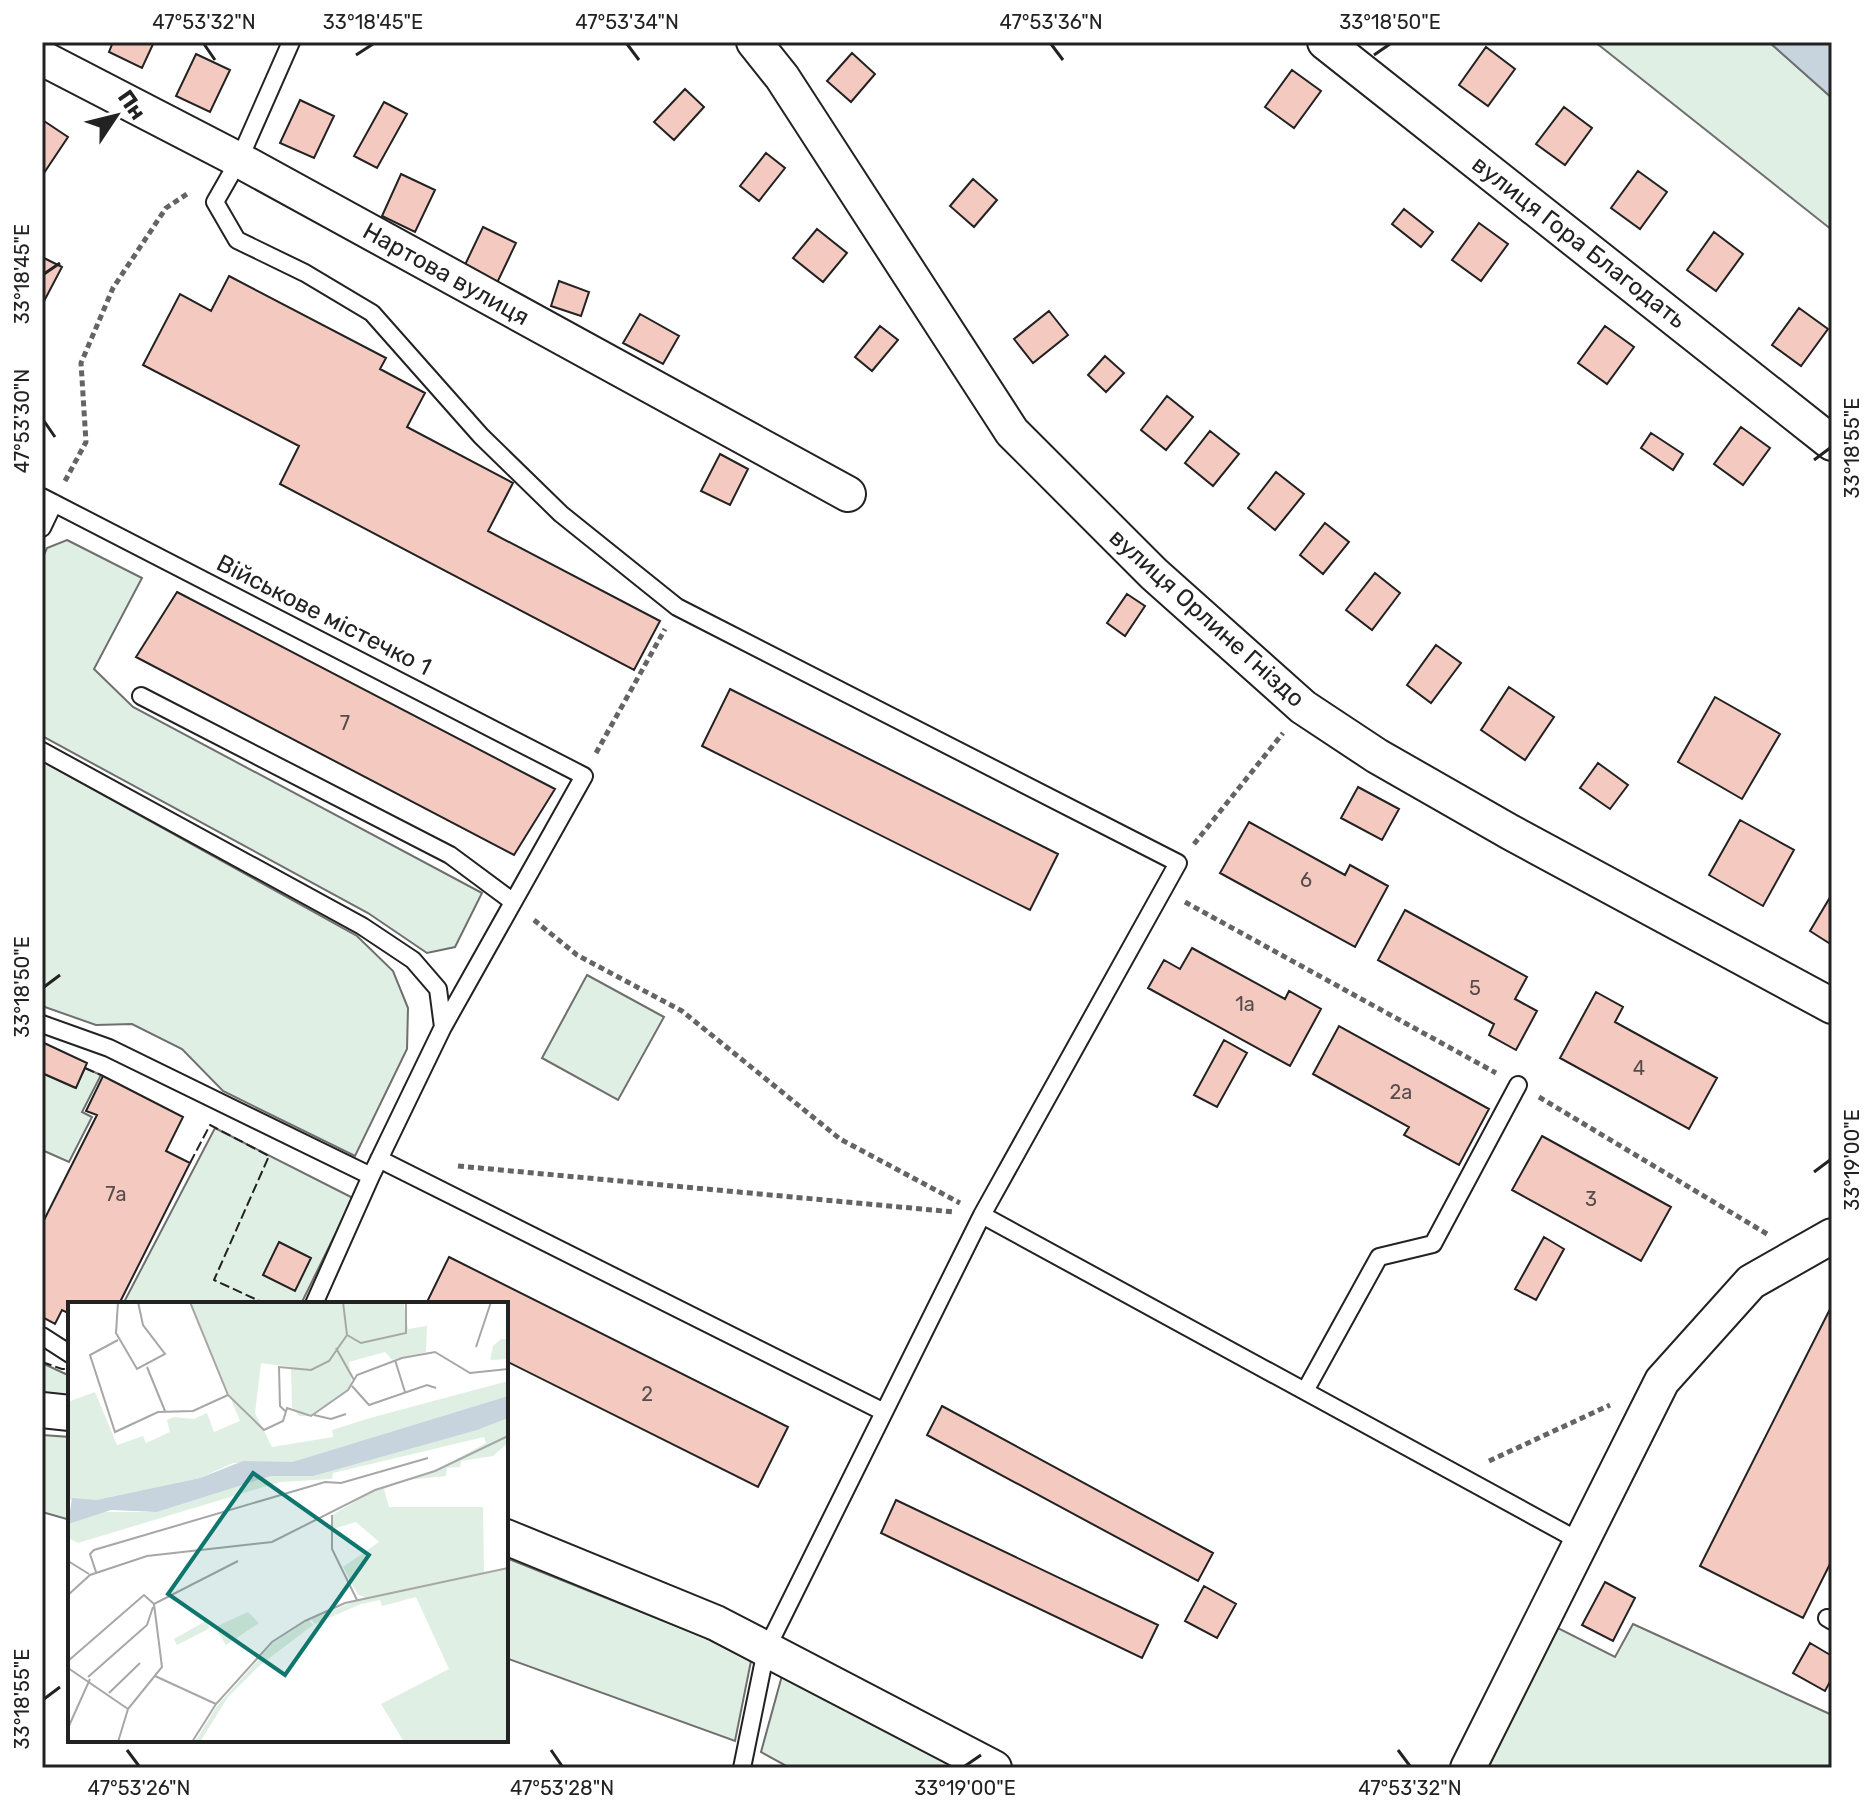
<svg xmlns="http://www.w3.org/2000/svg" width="1874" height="1810" viewBox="0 0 1874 1810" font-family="Rubik,sans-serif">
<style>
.green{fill:#e0efe3;stroke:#6f6f6f;stroke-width:2}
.water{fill:#c7d3dd;stroke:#6f6f6f;stroke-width:2}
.building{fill:#f3c9c0;stroke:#222;stroke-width:2}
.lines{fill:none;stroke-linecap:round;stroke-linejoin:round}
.lane-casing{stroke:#222;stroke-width:20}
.street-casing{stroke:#222;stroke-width:38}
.path{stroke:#646464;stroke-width:5;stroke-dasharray:6 4;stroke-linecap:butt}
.lane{stroke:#fff;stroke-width:16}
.street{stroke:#fff;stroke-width:34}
.fence{stroke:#222;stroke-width:2;stroke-dasharray:10 4;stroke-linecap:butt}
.ticks{fill:none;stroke:#222;stroke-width:3}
.labels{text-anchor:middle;stroke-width:6;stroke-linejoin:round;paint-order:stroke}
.number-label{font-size:20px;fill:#564c4a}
.street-label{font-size:24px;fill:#222;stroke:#fff}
.inset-road{fill:none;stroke:#a7a7a7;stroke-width:2}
.view{fill:#0f766e;fill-opacity:0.15;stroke:#0f766e;stroke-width:4}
.inset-edge{fill:none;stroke:#222;stroke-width:4}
.neatline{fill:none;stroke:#222;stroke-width:3}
.ticks-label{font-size:20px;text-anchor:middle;fill:#222}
</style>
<rect width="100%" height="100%" fill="#fff"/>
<path class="green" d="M 1595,42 L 1769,42 L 1832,98 L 1832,230 Z
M 67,540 L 142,578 L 94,669 L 133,707 L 482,893 L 455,947 L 427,953 L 368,913 L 42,736 L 42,559 L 47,548 Z
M 42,761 L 357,936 L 393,971 L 408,1008 L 407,1049 L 355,1156 L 223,1091 L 182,1049 L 132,1024 L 96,1025 L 42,1006 Z
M 587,975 L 664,1017 L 618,1100 L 542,1058 Z
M 85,1068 L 101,1075 L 82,1112 L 92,1117 L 69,1162 L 42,1150 L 42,1073 L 75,1088 Z
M 215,1128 L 353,1198 L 301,1304 L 123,1304 Z
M 42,1363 L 70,1376 L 70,1399 L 42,1394 Z
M 42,1435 L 70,1437 L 70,1520 L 42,1512 Z
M 506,1558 L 704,1637 L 751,1661 L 735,1741 L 506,1658 Z
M 1633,1624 L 1832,1715 L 1832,1768 L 1487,1768 L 1558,1628 L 1615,1657 Z
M 783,1672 L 964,1768 L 790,1768 L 761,1752 Z"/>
<path class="water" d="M 1769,42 L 1832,42 L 1832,98 Z"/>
<path class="building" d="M 113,42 L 154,42 L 142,68 L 109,52 Z
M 1486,47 L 1515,69 L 1488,106 L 1459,85 Z
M 852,53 L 875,74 L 851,102 L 827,81 Z
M 196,54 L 230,70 L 210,112 L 176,96 Z
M 1292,70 L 1321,91 L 1294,128 L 1265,107 Z
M 685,89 L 704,107 L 674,140 L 654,122 Z
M 300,100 L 334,116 L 314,158 L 280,143 Z
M 384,102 L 407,114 L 377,168 L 354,156 Z
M 1564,107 L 1592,128 L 1565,165 L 1536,144 Z
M 44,121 L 68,137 L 42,176 L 42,123 Z
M 766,153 L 785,168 L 759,201 L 740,186 Z
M 1638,171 L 1667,192 L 1640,229 L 1611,208 Z
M 401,174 L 435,190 L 415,232 L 382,216 Z
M 973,179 L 997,200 L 974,227 L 950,206 Z
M 1404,209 L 1433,232 L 1421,247 L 1392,224 Z
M 1479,223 L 1508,244 L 1481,281 L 1452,260 Z
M 483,227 L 516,243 L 496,285 L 463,269 Z
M 817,229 L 847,253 L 823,282 L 793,258 Z
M 1714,232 L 1743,254 L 1716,291 L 1687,270 Z
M 42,257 L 62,267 L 42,305 Z
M 229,276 L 386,358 L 380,369 L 425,393 L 407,427 L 513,483 L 488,531 L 660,621 L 634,670 L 280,484 L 299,446 L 143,365 L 180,294 L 211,311 Z
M 559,281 L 589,292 L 581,316 L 551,306 Z
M 1799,308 L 1828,329 L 1801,366 L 1772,345 Z
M 1049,311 L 1068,335 L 1033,363 L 1014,339 Z
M 640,314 L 679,336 L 663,364 L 623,343 Z
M 880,326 L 898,340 L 872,371 L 855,357 Z
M 1605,326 L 1634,347 L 1607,384 L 1578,363 Z
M 1105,356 L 1124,373 L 1106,392 L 1088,375 Z
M 1167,396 L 1193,417 L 1166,450 L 1141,430 Z
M 1741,427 L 1770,448 L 1743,485 L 1714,464 Z
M 1210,431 L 1239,454 L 1213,486 L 1185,463 Z
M 1651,433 L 1683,454 L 1673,470 L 1641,448 Z
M 720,454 L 748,469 L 730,505 L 701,491 Z
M 1276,472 L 1304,494 L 1275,530 L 1248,508 Z
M 1325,523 L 1349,542 L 1323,574 L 1300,555 Z
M 1375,573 L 1400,593 L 1372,630 L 1346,610 Z
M 177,592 L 555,789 L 514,855 L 136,657 Z
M 1127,594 L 1145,606 L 1125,636 L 1107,623 Z
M 1436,645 L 1461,663 L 1431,703 L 1407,685 Z
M 1509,687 L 1554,717 L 1525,760 L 1481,730 Z
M 730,689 L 1058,854 L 1030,910 L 702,746 Z
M 1715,697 L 1780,734 L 1742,799 L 1678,762 Z
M 1598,763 L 1628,785 L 1610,809 L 1580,788 Z
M 1358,787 L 1399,809 L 1382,840 L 1341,818 Z
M 1740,820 L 1794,850 L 1763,906 L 1709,875 Z
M 1249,822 L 1345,875 L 1350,865 L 1388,886 L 1355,947 L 1220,873 Z
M 1832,894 L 1832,945 L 1810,931 Z
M 1405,910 L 1527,977 L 1515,999 L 1537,1011 L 1516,1050 L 1489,1035 L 1494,1024 L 1378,960 Z
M 1192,948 L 1285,999 L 1289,991 L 1321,1009 L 1290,1066 L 1148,988 L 1164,960 L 1180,969 Z
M 1596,992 L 1623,1007 L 1615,1022 L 1717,1078 L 1689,1129 L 1560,1058 Z
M 1339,1026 L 1489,1109 L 1459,1165 L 1404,1135 L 1409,1127 L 1313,1074 Z
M 1224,1040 L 1247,1053 L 1217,1107 L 1194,1095 Z
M 42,1042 L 87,1063 L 76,1088 L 42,1073 Z
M 103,1076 L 183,1117 L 166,1151 L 190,1163 L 119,1304 L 70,1304 L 70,1314 L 62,1310 L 55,1324 L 42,1317 L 42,1224 L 97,1115 L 86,1111 Z
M 1542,1136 L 1671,1207 L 1641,1261 L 1512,1190 Z
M 1544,1237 L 1564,1249 L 1536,1300 L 1515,1289 Z
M 279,1242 L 311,1258 L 295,1291 L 263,1275 Z
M 449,1257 L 788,1427 L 758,1487 L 506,1361 L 506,1304 L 426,1304 Z
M 1830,1309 L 1832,1310 L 1832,1560 L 1803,1618 L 1700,1566 Z
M 942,1406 L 1213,1553 L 1198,1581 L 927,1435 Z
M 896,1500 L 1158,1625 L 1142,1658 L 881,1533 Z
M 1605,1582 L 1635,1598 L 1613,1641 L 1582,1625 Z
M 1204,1586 L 1236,1604 L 1217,1638 L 1185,1621 Z
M 1810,1643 L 1832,1656 L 1832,1678 L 1825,1691 L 1793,1673 Z"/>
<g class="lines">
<defs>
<path id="lane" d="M 291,42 L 239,160 L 215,202 L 237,240 L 305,273 L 372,313 L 481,436 L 561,514 L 677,607 L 1178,863 L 982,1215 L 766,1650 L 742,1768
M 42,497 L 584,776 L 443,1027 L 371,1176 L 314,1304
M 42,528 L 54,503
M 141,696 L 450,855 L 512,901
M 42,751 L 362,926 L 413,960 L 438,989 L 443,1027
M 42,1024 L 109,1048 L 371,1176
M 379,1159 L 884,1412
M 982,1215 L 1581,1542
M 42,1336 L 70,1354
M 1305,1391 L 1379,1257 L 1433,1244 L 1518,1085
M 1827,1618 L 1832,1621"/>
<path id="street" d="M 754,42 L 782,77 L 1012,432 L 1154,574 L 1303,707 L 1377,756 L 1510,832 L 1832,1006
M 1325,42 L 1832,443
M 42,58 L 239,160 L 848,494
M 42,1410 L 70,1413
M 506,1537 L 716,1623 L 994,1768
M 1468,1768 L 1662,1381 L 1751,1282 L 1832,1236"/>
</defs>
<use href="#lane" class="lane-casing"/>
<use href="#street" class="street-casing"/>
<path class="path" d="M 65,481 L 86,442 L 81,363 L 113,288 L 166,208 L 190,192
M 596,753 L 665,629
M 1194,844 L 1283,733
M 1185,902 L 1496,1073
M 534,920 L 577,955 L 682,1011 L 840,1139 L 960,1203
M 1539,1097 L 1767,1234
M 458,1166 L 954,1212
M 1489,1461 L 1610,1405"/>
<use href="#lane" class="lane"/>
<use href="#street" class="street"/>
<path class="fence" d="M 85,1068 L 103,1076
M 190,1163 L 210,1125 L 269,1156 L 214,1280 L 266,1304
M 42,1362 L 62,1369 L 70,1369"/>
</g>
<path class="ticks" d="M 204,44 L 215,60M 627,44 L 639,60M 1051,44 L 1063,60M 356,55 L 373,44M 1374,55 L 1390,44M 44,274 L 60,263M 44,421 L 55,437M 1814,460 L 1830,448M 44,987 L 60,975M 1814,1172 L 1830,1160M 44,1699 L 60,1687M 127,1750 L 139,1766M 551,1750 L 562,1766M 1398,1750 L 1410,1766M 965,1766 L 981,1755"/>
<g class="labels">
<g class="number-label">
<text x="345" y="730">7</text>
<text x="1306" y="887">6</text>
<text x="1475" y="995">5</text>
<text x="1245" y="1011">1а</text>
<text x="1639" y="1075">4</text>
<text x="1401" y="1099">2а</text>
<text x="116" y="1201">7а</text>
<text x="1591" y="1206">3</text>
<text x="647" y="1401">2</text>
</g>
<g class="street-label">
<text transform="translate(1579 242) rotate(38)" y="8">вулиця Гора Благодать</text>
<text transform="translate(446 274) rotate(29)" y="8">Нартова вулиця</text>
<text transform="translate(324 615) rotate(27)" y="8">Військове містечко 1</text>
<text transform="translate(1207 618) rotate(42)" y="8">вулиця Орлине Гніздо</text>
</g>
</g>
<g transform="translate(68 1302)">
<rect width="440" height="440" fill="#fff"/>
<path d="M 123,0 L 336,2 L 340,27 L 359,24 L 358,50 L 324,58 L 317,50 L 281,60 L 284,84 L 243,114 L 231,114 L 224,105 L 223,65 L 193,61 L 187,111 L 204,145 L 265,135 L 264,128 L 302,116 L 440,79 L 440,94 L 224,160 L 165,161 L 132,176 L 28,198 L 0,198 L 0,100 L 27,90 L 49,143 L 75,134 L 78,141 L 102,130 L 99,118 L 106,115 L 126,117 L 139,111 L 146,130 L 172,119 ZM 433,37 L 440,37 L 440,57 L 422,58 L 425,44 ZM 440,116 L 440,141 L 425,154 L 393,159 L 392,165 L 379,166 L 378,174 L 340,178 L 316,187 L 321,205 L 415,205 L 416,270 L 440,266 L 440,440 L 336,440 L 313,402 L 381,367 L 348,295 L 314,304 L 312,298 L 293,302 L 247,322 L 243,317 L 297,295 L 290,293 L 275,265 L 311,240 L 288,220 L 262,228 L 264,213 L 307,188 L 367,169 L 418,141 L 416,135 L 265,171 L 264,177 L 212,180 L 10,241 L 0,236 L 0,222 L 31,210 L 89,210 L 203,174 L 271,165 ZM 180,310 L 191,321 L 158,343 L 147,325 ZM 135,314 L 142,326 L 109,343 L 106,337 L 136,320 ZM 241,318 L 245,323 L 191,364 L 160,395 L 132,440 L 127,440 L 149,404 L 205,341 Z" fill="#e0efe3"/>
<path d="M 440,94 L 440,116 L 409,128 L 245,174 L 203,174 L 89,210 L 43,208 L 0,222 L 4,196 L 28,198 L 132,176 L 175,159 L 224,160 Z" fill="#c7d3dd"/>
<path class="inset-road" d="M 50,0 L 48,31 L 69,67 L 97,52 L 75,23 L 70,0M 122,0 L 160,93 L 196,128 L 215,119 L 219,106 L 243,114 L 280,88 L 289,73 L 334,56 L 367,50 L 402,71 L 440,67M 279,33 L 293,41 L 338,31 L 338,0M 50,38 L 22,53 L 47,130 L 90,110 L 125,109 L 160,93M 408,45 L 423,0M 268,46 L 286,78M 327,58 L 337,90M 79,65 L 97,109M 284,84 L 301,103 L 359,83 L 368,86M 217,109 L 212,104 L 211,65 L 243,68 L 261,59 L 279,33 L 275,0M 246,113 L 263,117 L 278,112M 264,213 L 264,247 L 289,298M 0,259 L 21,272M 28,270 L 22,252 L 26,248 L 257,180 L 273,181 L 360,156M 0,293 L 22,273 L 79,254 L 204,240 L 307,188 L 367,169 L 440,134M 0,359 L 76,293 L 86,302 L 170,259M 0,366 L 60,407M 87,374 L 148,402M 20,375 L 79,323 L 85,305M 41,391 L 72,361M 0,426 L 22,377M 50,440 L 60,407 L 94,365 L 86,302M 124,440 L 148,402 L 204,340 L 237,319 L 277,301 L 440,266"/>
<path class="view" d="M 185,171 L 301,253 L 217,373 L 100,292 Z"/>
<rect width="440" height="440" class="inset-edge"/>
</g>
<rect width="1874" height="1810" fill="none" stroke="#ffffff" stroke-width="88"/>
<g transform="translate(116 116) rotate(55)" stroke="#ffffff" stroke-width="6" paint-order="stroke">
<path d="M0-6L14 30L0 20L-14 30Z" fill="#222222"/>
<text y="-12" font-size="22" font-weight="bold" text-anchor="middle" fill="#222222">Пн</text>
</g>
<rect x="44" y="44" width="1786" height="1722" class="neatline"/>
<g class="ticks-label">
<text x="204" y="29">47°53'32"N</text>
<text x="373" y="29">33°18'45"E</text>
<text x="627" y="29">47°53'34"N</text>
<text x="1051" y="29">47°53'36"N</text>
<text x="1390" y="29">33°18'50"E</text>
<text transform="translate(22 274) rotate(-90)" y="7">33°18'45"E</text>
<text transform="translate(22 421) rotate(-90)" y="7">47°53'30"N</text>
<text transform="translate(1852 448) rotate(-90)" y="7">33°18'55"E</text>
<text transform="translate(22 987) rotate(-90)" y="7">33°18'50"E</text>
<text transform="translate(1852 1160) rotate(-90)" y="7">33°19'00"E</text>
<text transform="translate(22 1699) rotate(-90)" y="7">33°18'55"E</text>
<text x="139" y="1795">47°53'26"N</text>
<text x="562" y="1795">47°53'28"N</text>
<text x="965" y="1795">33°19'00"E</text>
<text x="1410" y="1795">47°53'32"N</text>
</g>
</svg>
